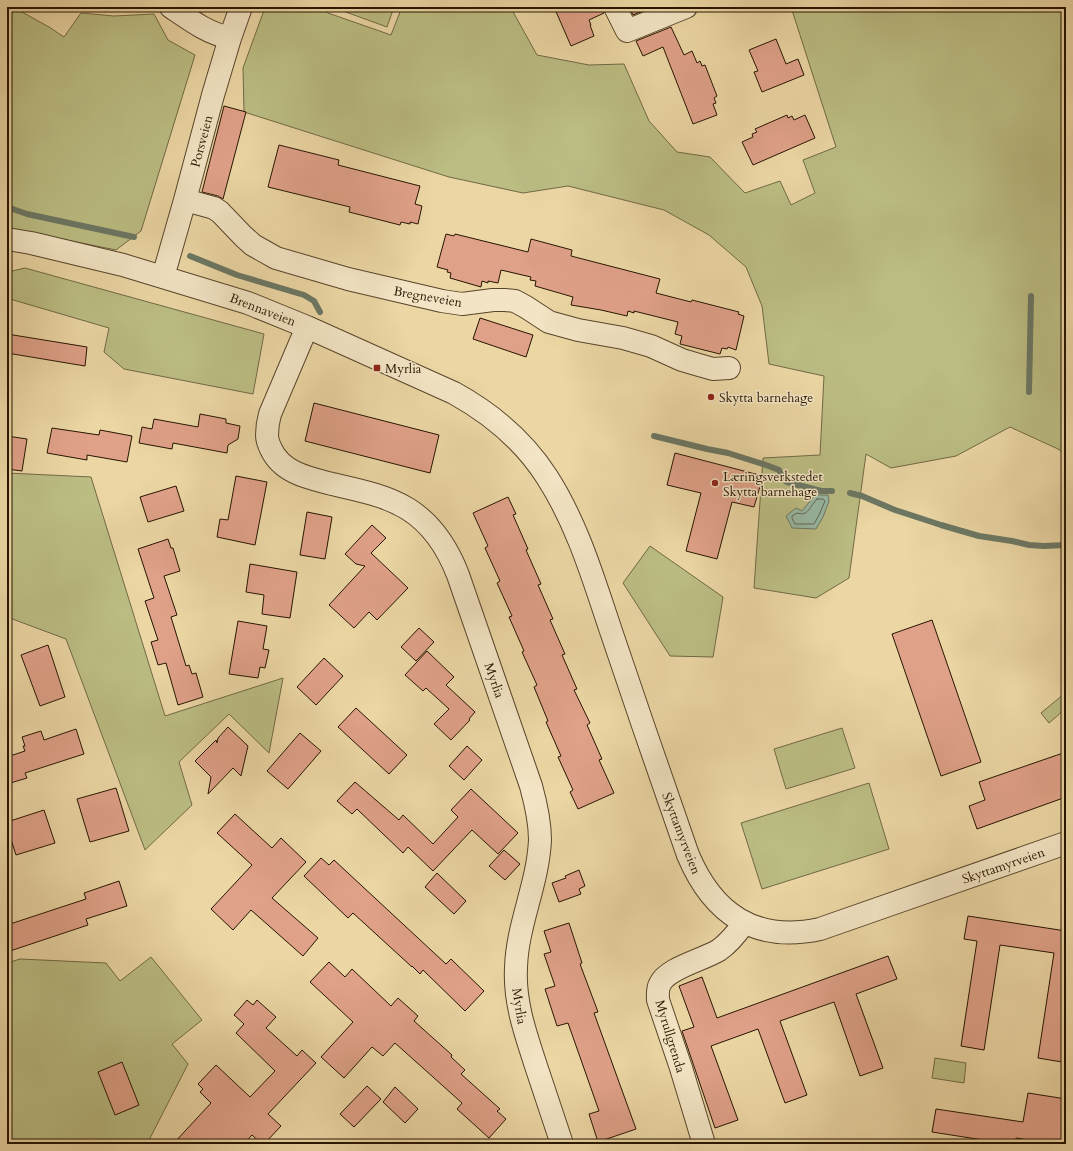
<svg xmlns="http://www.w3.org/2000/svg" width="1073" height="1151" viewBox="0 0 1073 1151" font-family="Cardo,serif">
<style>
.green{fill:#bbbd83;stroke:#716942}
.water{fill:#98b9a5;stroke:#6b7763}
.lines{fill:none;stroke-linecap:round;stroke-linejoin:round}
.shore{stroke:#606753;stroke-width:1}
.stream{stroke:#6b7763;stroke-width:6}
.building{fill:#dfa188;stroke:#271501}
.street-casing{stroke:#58452a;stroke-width:24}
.street{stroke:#f2e4c4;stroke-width:22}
.poi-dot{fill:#8f2418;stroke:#f2e4c4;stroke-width:1.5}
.labels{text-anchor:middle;stroke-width:3;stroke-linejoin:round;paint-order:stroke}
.street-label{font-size:13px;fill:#271501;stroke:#f2e4c4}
.poi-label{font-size:13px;fill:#271501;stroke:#f2e4c4;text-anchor:start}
</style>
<rect width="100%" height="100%" fill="#ebd6a4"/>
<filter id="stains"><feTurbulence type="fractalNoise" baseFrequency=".005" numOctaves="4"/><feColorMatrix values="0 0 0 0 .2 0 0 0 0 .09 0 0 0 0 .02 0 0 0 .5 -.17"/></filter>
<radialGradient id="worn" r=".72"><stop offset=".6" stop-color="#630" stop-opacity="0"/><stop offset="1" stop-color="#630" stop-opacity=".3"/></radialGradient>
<path class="green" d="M 7,7 L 13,7 L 49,27 L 64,37 L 81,13 L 114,16 L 154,14 L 168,40 L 195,55 L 141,231 L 116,250 L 7,228 Z
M 269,7 L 322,7 L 328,13 L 391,35 L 402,7 L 509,7 L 512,10 L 537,55 L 589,65 L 624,64 L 649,121 L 677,152 L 710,157 L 745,193 L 780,181 L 791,205 L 815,193 L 803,160 L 836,147 L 791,7 L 1066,7 L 1066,455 L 1058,449 L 1010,427 L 956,456 L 891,468 L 866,454 L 849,578 L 816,598 L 754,588 L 763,458 L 820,455 L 824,376 L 769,364 L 762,306 L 746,267 L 709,235 L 664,210 L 568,186 L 523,193 L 449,177 L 244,112 L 243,68 L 263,13 Z
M 332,7 L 394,7 L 387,27 Z
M 25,268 L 264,334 L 253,394 L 124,369 L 104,352 L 109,328 L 10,299 C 6,291 6,281 8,272 Z
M 7,473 L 91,477 L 165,716 L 283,678 L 269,753 L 229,714 L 179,762 L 192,805 L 145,850 L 66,639 L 7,617 Z
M 650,546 L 723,597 L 713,657 L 670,656 L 623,583 Z
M 1064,694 L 1066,696 C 1066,712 1060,713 1049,723 L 1041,713 Z
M 842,728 L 855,768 L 786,789 L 774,749 Z
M 869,783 L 889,849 L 762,889 L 741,823 Z
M 151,957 L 202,1020 L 172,1044 L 188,1064 L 147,1144 L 7,1144 L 7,963 L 20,959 L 106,963 L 120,981 Z
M 935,1058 L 966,1063 L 964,1083 L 932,1078 Z"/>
<path class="water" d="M 815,495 L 828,495 L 829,501 L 823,517 L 816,529 L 792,528 L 786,516 L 796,508 L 802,511 Z"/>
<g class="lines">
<path class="shore" d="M 817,499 L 823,499 L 825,501 L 819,515 L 814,524 L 795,524 L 792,518 L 792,516 L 797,513 C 808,517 810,506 817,499 Z"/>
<path class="stream" d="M 7,207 L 27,214 L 134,237
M 190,256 L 237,275 L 304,295 L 314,301 L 320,312
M 1029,392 L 1031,296
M 654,436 L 707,449 L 728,453 L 766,465 L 779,470 L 784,480 L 787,482 L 821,491 L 832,491
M 850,493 L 862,496 L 895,510 L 941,525 L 979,536 L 1012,541 L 1029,545 L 1044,546 L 1066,545"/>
</g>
<path class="building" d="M 554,7 L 603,7 L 604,13 L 589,20 L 591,25 L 590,25 L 594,36 L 571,46 Z
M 629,7 L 653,7 L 633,15 Z
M 671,27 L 684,55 L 692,51 L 697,63 L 700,61 L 702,66 L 705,65 L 717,96 L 714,98 L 716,103 L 713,104 L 717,115 L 693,124 L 663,47 L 643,56 L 636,41 Z
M 776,39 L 786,64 L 798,59 L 804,75 L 762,92 L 754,72 L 758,71 L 749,50 Z
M 224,106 L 246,112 L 223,199 L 218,196 L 202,192 Z
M 787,115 L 788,118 L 792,116 L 794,120 L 805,115 L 815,138 L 753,165 L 742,142 L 753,137 L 752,134 L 757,132 L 755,129 Z
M 279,145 L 339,160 L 338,165 L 420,186 L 415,204 L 422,206 L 418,224 L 410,222 L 410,224 L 401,222 L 400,225 L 349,212 L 350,207 L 268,187 Z
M 446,234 L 454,236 L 455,234 L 528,252 L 531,239 L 572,250 L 571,256 L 660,279 L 656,293 L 691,302 L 692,300 L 739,312 L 738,314 L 744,316 L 736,350 L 728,347 L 727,349 L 722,348 L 720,354 L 680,344 L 682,336 L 675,334 L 678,322 L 634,311 L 634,313 L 628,311 L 627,316 L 601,310 L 571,305 L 573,297 L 535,286 L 536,281 L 530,280 L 531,277 L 501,270 L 498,283 L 488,281 L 488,283 L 482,281 L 481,287 L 450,278 L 451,273 L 447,272 L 448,270 L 437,267 Z
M 480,318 L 533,335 L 526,357 L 473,339 Z
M 7,334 L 87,347 L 85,366 L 7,353 Z
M 314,403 L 439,435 L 430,473 L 305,441 Z
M 200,414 L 226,419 L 226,423 L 240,426 L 238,439 L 228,445 L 227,453 L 173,443 L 172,449 L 139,443 L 142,427 L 152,429 L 154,419 L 198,427 Z
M 52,428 L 99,435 L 100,430 L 132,436 L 127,462 L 87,455 L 87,460 L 47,453 Z
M 7,436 L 27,439 L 22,471 L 7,469 Z
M 675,453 L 763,476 L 754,507 L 732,502 L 717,559 L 686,551 L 701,493 L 667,485 Z
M 236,476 L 267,482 L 255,545 L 217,537 L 220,519 L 228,520 Z
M 176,486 L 184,511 L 148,522 L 140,497 Z
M 508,497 L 516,514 L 513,515 L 528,549 L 526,550 L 541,584 L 538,585 L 553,619 L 550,620 L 565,654 L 562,655 L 577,689 L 574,690 L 590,723 L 587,725 L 602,759 L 599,760 L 614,793 L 578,809 L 570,792 L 573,790 L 558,757 L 561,756 L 546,722 L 548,721 L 534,687 L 537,685 L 522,652 L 524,651 L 509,617 L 512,616 L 497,583 L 500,581 L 485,548 L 488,546 L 473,513 Z
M 307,512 L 332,517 L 325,559 L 300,555 Z
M 372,525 L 386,538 L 371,553 L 408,588 L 377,620 L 369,612 L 354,628 L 329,605 L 365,566 L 356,564 L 345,554 Z
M 168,539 L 171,548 L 173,548 L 180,571 L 164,576 L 177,615 L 171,617 L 186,666 L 189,665 L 192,674 L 196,673 L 203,697 L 178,705 L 166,663 L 158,665 L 151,642 L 158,640 L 145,601 L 154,598 L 138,549 Z
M 250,564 L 297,572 L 290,618 L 262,614 L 264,595 L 246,592 Z
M 932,620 L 981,762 L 941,776 L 892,634 Z
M 238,621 L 267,626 L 263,649 L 269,650 L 265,668 L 260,667 L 258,678 L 229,674 Z
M 419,628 L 434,642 L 416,661 L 401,647 Z
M 48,645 L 65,697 L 40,706 L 21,655 Z
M 427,651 L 454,677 L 446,685 L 475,712 L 469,719 L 470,720 L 451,740 L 434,724 L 449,709 L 426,688 L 423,691 L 405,675 Z
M 324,658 L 343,676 L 316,705 L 297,687 Z
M 356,708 L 407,755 L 389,774 L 338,727 Z
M 228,727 L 248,746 L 241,776 L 233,768 L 208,794 L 211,777 L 195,761 L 216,740 L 217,743 L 218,738 Z
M 76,729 L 84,754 L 25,773 L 27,778 L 7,784 L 7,757 L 25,751 L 23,746 L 25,746 L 22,737 L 41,731 L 44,740 Z
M 300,733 L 321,751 L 288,789 L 267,771 Z
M 467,746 L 482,760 L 464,780 L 449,766 Z
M 1066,752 L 1066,797 L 977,829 L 969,806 L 985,800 L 979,782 Z
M 355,782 L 399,820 L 403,815 L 433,844 L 458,817 L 451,810 L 471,789 L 518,833 L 498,854 L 472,830 L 433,871 L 408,847 L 403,853 L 357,809 L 352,814 L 337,801 Z
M 116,788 L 129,831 L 90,842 L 77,799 Z
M 44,810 L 55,843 L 16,855 L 7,827 L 7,822 Z
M 235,814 L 272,848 L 281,838 L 306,862 L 272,898 L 318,938 L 303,956 L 251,910 L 233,930 L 211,909 L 252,865 L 217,833 Z
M 504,850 L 520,864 L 505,880 L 489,866 Z
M 321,858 L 329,865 L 334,860 L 446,964 L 451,959 L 484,991 L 465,1011 L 423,970 L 420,974 L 412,966 L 412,967 L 353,913 L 348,918 L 304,876 Z
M 579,870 L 585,886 L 579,889 L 581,894 L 559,902 L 552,883 L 566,878 L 565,876 Z
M 437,873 L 466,901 L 454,914 L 425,887 Z
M 119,881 L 127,906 L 86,919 L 88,925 L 7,952 L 7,925 L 86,899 L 84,893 Z
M 968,916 L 1066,931 L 1066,1032 L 1062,1062 L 1038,1058 L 1054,953 L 1000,945 L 984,1050 L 961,1046 L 977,941 L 964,939 Z
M 569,923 L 582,963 L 580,964 L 598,1012 L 594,1013 L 636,1129 L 598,1142 L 589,1114 L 599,1111 L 568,1023 L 557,1026 L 545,989 L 555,986 L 544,954 L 551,952 L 544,931 Z
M 888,956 L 897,979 L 856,994 L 883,1068 L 860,1076 L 834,1002 L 780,1021 L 807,1095 L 785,1103 L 758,1029 L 711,1046 L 738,1120 L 715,1128 L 682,1031 L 694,1027 L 679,986 L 702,977 L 717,1018 Z
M 329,962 L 345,977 L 352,969 L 391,1006 L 398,998 L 418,1016 L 414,1021 L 452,1055 L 451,1057 L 465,1070 L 461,1074 L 500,1109 L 497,1111 L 506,1119 L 489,1138 L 457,1109 L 462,1103 L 395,1043 L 383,1056 L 372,1047 L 344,1078 L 321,1057 L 353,1022 L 310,982 Z
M 247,1000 L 253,1005 L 257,1000 L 276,1017 L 266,1028 L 297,1056 L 302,1050 L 316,1063 L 268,1114 L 281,1126 L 264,1144 L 262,1144 L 252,1135 L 244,1144 L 173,1144 L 211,1103 L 200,1092 L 203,1089 L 198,1084 L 216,1065 L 250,1097 L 275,1071 L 236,1033 L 244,1024 L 234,1015 Z
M 122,1062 L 139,1105 L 115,1115 L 98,1072 Z
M 367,1086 L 381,1099 L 354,1127 L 340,1114 Z
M 395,1087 L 418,1109 L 405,1123 L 383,1102 Z
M 1028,1093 L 1066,1099 L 1066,1134 L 1064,1144 L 1051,1144 L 1016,1138 L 1015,1144 L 1009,1144 L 932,1132 L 936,1109 L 1023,1122 Z"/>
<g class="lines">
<defs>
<path id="street" d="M 171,7 C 190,20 207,33 230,38
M 615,7 L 627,31 L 686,7
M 185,200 L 214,208 L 220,212 L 243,236 L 253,245 L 276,258 L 348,279 L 442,301 L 462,304 L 493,300 L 505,300 L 515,301 L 526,307 L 549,322 L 578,330 L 623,338 L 651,346 L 682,360 L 699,365 L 713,369 L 729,368
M 7,239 L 31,243 L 123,265 L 248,303 L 307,327 L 454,393 C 492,414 524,441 547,477 C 578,525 594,581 612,634 C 637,708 662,781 688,855 C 713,914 755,943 820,929 L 1066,843
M 163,277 L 185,200 L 213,95 L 230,38 L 241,7
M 307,327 L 270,414 C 268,421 267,427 267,435 C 267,440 269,445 271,449 C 282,473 309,478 332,484 C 358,490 385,495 408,509 C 432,524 448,549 458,575 L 531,786 C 536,804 540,822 540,840 C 538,884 517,925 516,968 C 514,1004 527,1038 538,1072 C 546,1096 554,1120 562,1144
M 704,1144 L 681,1068 L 658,1000 C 658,995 657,989 660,984 C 667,968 703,960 719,950 C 729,943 737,933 744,923"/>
</defs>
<use href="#street" class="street-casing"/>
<use href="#street" class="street"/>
</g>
<g class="poi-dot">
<rect x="373" y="364" width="8" height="8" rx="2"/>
<circle cx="711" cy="397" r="4"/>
<circle cx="715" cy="483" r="4"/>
</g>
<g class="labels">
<g class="street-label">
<text transform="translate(201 141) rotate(-75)" y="5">Porsveien</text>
<text transform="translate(428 296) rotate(10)" y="5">Bregneveien</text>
<text transform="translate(263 309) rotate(21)" y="5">Brennaveien</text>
<text transform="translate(495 680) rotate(71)" y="5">Myrlia</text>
<text transform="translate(682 833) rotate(69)" y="5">Skyttamyrveien</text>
<text transform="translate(1003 865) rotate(-19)" y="5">Skyttamyrveien</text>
<text transform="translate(520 1006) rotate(81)" y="5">Myrlia</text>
<text transform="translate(671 1036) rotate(73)" y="5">Myrullgrenda</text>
</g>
<g class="poi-label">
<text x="385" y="373">Myrlia</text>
<text x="719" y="402">Skytta barnehage</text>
<text x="723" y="481">Læringsverkstedet<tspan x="723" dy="15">Skytta barnehage</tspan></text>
</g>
</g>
<rect width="1073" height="1151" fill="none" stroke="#ebd6a4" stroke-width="24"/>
<rect x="8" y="8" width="1057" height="1135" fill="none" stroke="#271501" stroke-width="2"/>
<rect x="12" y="12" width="1049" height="1127" fill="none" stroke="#271501"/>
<rect width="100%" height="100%" filter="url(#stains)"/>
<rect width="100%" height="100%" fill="url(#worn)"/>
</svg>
